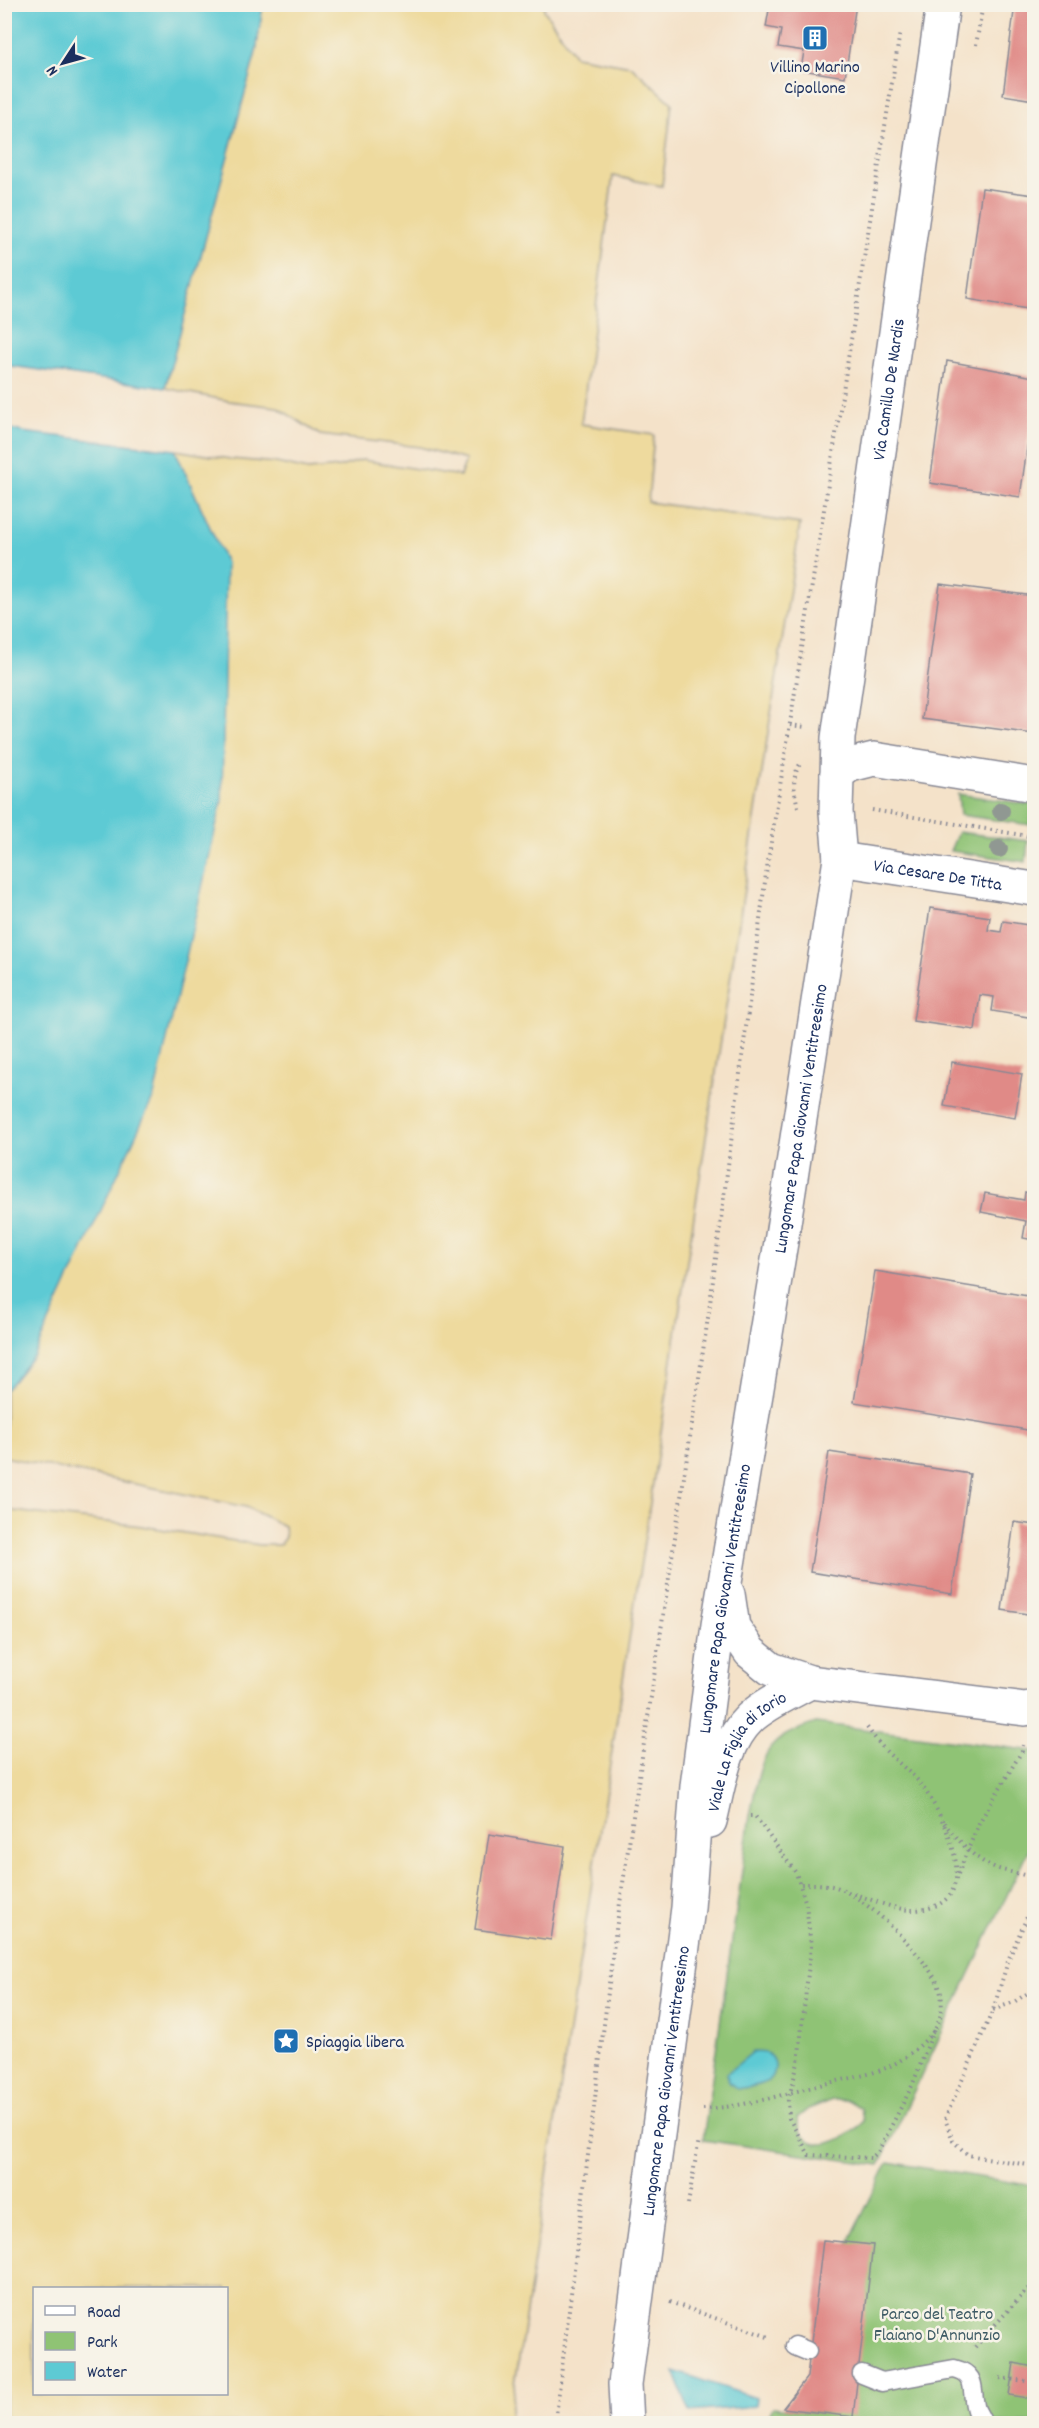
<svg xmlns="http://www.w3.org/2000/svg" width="1039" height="2428" viewBox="0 0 1039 2428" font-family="Dekko,sans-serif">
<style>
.green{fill:#8fc374;stroke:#557969;stroke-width:1.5;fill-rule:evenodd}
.sand{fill:#eeda9e;stroke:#84847e;stroke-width:1.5;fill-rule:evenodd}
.water{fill:#5dcad4;stroke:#3c7c99;stroke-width:1.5}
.building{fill:#e08a87}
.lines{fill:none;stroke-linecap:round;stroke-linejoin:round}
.service-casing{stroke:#888894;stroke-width:21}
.minor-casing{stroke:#888894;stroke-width:36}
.tertiary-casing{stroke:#888894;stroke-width:36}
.path{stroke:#888894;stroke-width:4;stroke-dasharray:1.5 4.5;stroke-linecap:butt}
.service{stroke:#fff;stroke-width:18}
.minor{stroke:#fff;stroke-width:33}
.tertiary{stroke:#fff;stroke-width:33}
.tree{fill:#909892}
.labels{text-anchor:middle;stroke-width:5;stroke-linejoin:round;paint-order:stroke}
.poi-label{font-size:18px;fill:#1b2f5e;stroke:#f7f3e8}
.street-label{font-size:18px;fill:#1b2f5e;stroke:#f7f3e8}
.park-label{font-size:18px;fill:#3e5b65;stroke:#f7f3e8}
</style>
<rect width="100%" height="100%" fill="#f7f3e8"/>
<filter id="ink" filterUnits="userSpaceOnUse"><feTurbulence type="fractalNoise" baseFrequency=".0167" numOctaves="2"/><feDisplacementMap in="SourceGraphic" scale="12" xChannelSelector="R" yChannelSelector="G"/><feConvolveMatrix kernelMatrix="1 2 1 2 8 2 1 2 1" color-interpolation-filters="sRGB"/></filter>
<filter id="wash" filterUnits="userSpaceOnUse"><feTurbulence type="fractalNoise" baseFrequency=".008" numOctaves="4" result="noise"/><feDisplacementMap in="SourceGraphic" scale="24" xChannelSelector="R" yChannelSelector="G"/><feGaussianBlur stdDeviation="1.35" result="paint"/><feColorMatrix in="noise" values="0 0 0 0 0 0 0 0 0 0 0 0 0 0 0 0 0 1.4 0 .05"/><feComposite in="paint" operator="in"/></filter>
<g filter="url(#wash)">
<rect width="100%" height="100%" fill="#f4e2c9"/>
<path class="green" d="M 958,794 L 1033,805 L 1030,825 L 960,815 Z
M 958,832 L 1028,841 L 1026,862 L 950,851 Z
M 816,1723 L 1034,1751 L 1034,1838 L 879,2165 L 703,2140 L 750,1816 C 754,1797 759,1757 774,1744 C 785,1733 801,1728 816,1723 ZM 832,2100 L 848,2100 L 861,2108 L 863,2121 C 855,2134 822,2152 807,2140 C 800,2134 799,2126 797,2118 L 808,2109 Z
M 888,2162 L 1034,2186 L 1034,2423 L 765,2424 L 773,2407 L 824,2413 L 849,2242 Z"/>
<path class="sand" d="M 263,5 L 545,5 L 544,10 L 575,56 L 631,66 L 672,103 L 662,186 L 613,176 L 581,424 L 654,435 L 648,502 L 800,524 L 509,2423 L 5,2424 L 5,1510 L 141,1526 L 260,1545 L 280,1545 L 285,1537 L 284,1526 L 246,1507 L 5,1457 L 5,1391 L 34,1355 L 226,563 L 175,450 L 230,459 L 276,463 L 308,470 L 340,467 L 362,460 L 460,476 L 466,460 L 420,447 L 320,435 L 277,407 L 229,401 L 165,388 L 256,52 ZM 34,2288 L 226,2288 L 226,2394 L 34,2394 Z"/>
<path class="water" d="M 5,4 L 263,5 L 256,52 L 165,388 L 5,365 Z
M 5,427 L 22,432 L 175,450 L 226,563 L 222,801 L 154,1096 L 34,1355 L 5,1391 Z
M 753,2052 C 758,2052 764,2052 768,2054 C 779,2060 776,2078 766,2082 C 757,2087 746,2087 737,2089 L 729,2082 L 727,2073 Z
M 674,2371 L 756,2398 L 755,2406 L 690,2412 Z"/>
<g id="blocks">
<path class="building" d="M 770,4 L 856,4 L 845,77 L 801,70 L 804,51 L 778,47 L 781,30 L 766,27 Z
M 1015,4 L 1034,4 L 1034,100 L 1003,95 Z
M 982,188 L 1034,195 L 1034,310 L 967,299 Z
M 947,361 L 1034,377 L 1034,399 L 1020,497 L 930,483 Z
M 940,584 L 1034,596 L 1034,734 L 922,719 Z
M 930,908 L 990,917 L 988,930 L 1001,932 L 1003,921 L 1034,926 L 1034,1018 L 992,1011 L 994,997 L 980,995 L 975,1030 L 913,1021 Z
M 952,1062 L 1022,1074 L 1015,1118 L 944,1106 Z
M 1025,1192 L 1034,1194 L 1034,1240 L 1023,1238 L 1026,1221 L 981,1212 L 985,1193 L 1024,1200 Z
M 875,1271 L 1034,1297 L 1034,1431 L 854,1402 Z
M 829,1452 L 970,1474 L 952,1594 L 810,1572 Z
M 1014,1522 L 1034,1525 L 1034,1615 L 1002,1610 Z
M 489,1834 L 565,1846 L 551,1940 L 475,1929 Z
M 823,2240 L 873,2245 L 853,2417 L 783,2408 L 807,2377 Z
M 1014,2363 L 1034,2367 L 1034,2399 L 1009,2395 Z"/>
</g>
</g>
<g filter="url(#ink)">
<use href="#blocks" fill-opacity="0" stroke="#888894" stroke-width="1.5"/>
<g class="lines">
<defs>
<path id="service" d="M 795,2346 L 807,2351
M 862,2374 L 882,2382 L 954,2369 C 979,2375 970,2390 976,2410 C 978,2414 981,2419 983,2424"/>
<g id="minor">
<path d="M 837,774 L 850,765 L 874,759 L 1034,785"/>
<path id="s1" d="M 840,859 L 1034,889"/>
</g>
<g id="tertiary">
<path d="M 728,1594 L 733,1627 L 750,1652 L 771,1669 L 810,1682 L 1025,1709 L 1034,1707"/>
<path id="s2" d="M 710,1821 C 719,1786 723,1744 750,1718 C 766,1703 790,1693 810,1682"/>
<path id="s3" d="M 627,2424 L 625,2384 L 688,1908 L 697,1786 L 718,1625 L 782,1236 L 840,859 L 836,812 L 838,738 L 943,4"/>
</g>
</defs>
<use href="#service" class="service-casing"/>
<use href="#minor" class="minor-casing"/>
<use href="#tertiary" class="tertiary-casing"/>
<path class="path" d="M 976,45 L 983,4
M 790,725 L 805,727
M 798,807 C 794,791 791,776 801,763
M 872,810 L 1034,837
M 750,1816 L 755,1816 L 796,1873 L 806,1904 L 811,1946 L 798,2063 L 788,2101 L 789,2118 L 809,2155 L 871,2158 L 878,2152 L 912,2086 L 935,2027
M 944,1823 C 958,1839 973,1859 994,1867 C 1007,1873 1021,1872 1034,1879
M 958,1874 L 979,1823 L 1022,1751 L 1023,1745
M 848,1892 C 866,1897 896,1911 915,1910 C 990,1906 945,1817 920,1783 C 909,1770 895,1761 883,1748 C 877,1741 872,1734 866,1726
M 1034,1901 L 1009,1958 L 993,2010 L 945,2119 L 953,2141 L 968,2155 L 1034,2166
M 993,2010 L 1014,2002 L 1034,1989
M 703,2109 C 745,2107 784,2094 824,2084 C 844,2079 867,2076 886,2068 C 904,2060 920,2047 933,2032 C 943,2018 945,1996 936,1980 C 916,1948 878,1909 845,1891 C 831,1883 816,1884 800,1884
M 688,2204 L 699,2139
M 670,2302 L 771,2338
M 975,2347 L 1034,2282
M 1000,2378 L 1034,2382
M 555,2424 L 614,1943 L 709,1311 L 766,874 L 900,32"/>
<use href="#service" class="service"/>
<use href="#minor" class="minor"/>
<use href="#tertiary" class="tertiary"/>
</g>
<g class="tree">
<circle cx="1001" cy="811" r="9"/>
<circle cx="999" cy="849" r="9"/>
</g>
</g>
<defs>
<symbol id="building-square" viewBox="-11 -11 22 22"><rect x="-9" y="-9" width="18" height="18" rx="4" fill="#1f6fb2" stroke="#f7f3e8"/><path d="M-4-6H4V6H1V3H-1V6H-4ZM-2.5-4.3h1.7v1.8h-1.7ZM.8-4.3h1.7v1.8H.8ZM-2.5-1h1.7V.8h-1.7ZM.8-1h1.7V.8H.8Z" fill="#fff"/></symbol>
<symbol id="sight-square" viewBox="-11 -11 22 22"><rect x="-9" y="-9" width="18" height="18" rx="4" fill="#1f6fb2" stroke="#f7f3e8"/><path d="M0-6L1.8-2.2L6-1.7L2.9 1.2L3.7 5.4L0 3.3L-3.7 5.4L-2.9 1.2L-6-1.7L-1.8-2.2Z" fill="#fff"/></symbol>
</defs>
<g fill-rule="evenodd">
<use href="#building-square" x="800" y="23" width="30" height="30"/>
<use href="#sight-square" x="271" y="2026" width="30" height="30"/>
</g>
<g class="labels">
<g class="poi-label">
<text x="815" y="72">Villino Marino<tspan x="815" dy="21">Cipollone</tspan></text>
<text x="306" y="2047" text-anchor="start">Spiaggia libera</text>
</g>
<g class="street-label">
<text dy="6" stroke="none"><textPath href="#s3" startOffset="2054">Via Camillo De Nardis</textPath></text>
<text dy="6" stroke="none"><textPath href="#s1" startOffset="99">Via Cesare De Titta</textPath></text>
<text dy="6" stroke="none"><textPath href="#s3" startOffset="1318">Lungomare Papa Giovanni Ventitreesimo</textPath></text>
<text dy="6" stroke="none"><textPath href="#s3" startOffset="832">Lungomare Papa Giovanni Ventitreesimo</textPath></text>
<text dy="6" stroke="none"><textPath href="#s2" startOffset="82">Viale La Figlia di Iorio</textPath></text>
<text dy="6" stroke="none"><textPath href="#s3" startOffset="346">Lungomare Papa Giovanni Ventitreesimo</textPath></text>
</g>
<g class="park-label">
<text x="937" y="2319">Parco del Teatro<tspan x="937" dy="21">Flaiano D'Annunzio</tspan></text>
</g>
</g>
<rect width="1039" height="2428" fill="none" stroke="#f7f3e8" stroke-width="24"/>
<rect x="33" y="2287" width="195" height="108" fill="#f7f3e8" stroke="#9fa5b1" stroke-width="1.5"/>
<rect x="45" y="2306" width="30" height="9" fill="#ffffff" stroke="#9fa5b1" stroke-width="1.5"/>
<text x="87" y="2317" font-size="18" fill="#1b2f5e">Road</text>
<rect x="45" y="2332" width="30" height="18" fill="#8fc374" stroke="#9fa5b1" stroke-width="1.5"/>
<text x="87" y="2347" font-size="18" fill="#1b2f5e">Park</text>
<rect x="45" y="2362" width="30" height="18" fill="#5dcad4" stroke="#9fa5b1" stroke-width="1.5"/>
<text x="87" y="2377" font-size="18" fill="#1b2f5e">Water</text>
<g transform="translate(63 63) rotate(234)" stroke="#f7f3e8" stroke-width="4.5" paint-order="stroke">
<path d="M0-4.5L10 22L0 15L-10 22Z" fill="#1b2f5e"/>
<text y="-9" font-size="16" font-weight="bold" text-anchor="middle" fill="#1b2f5e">N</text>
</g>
</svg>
